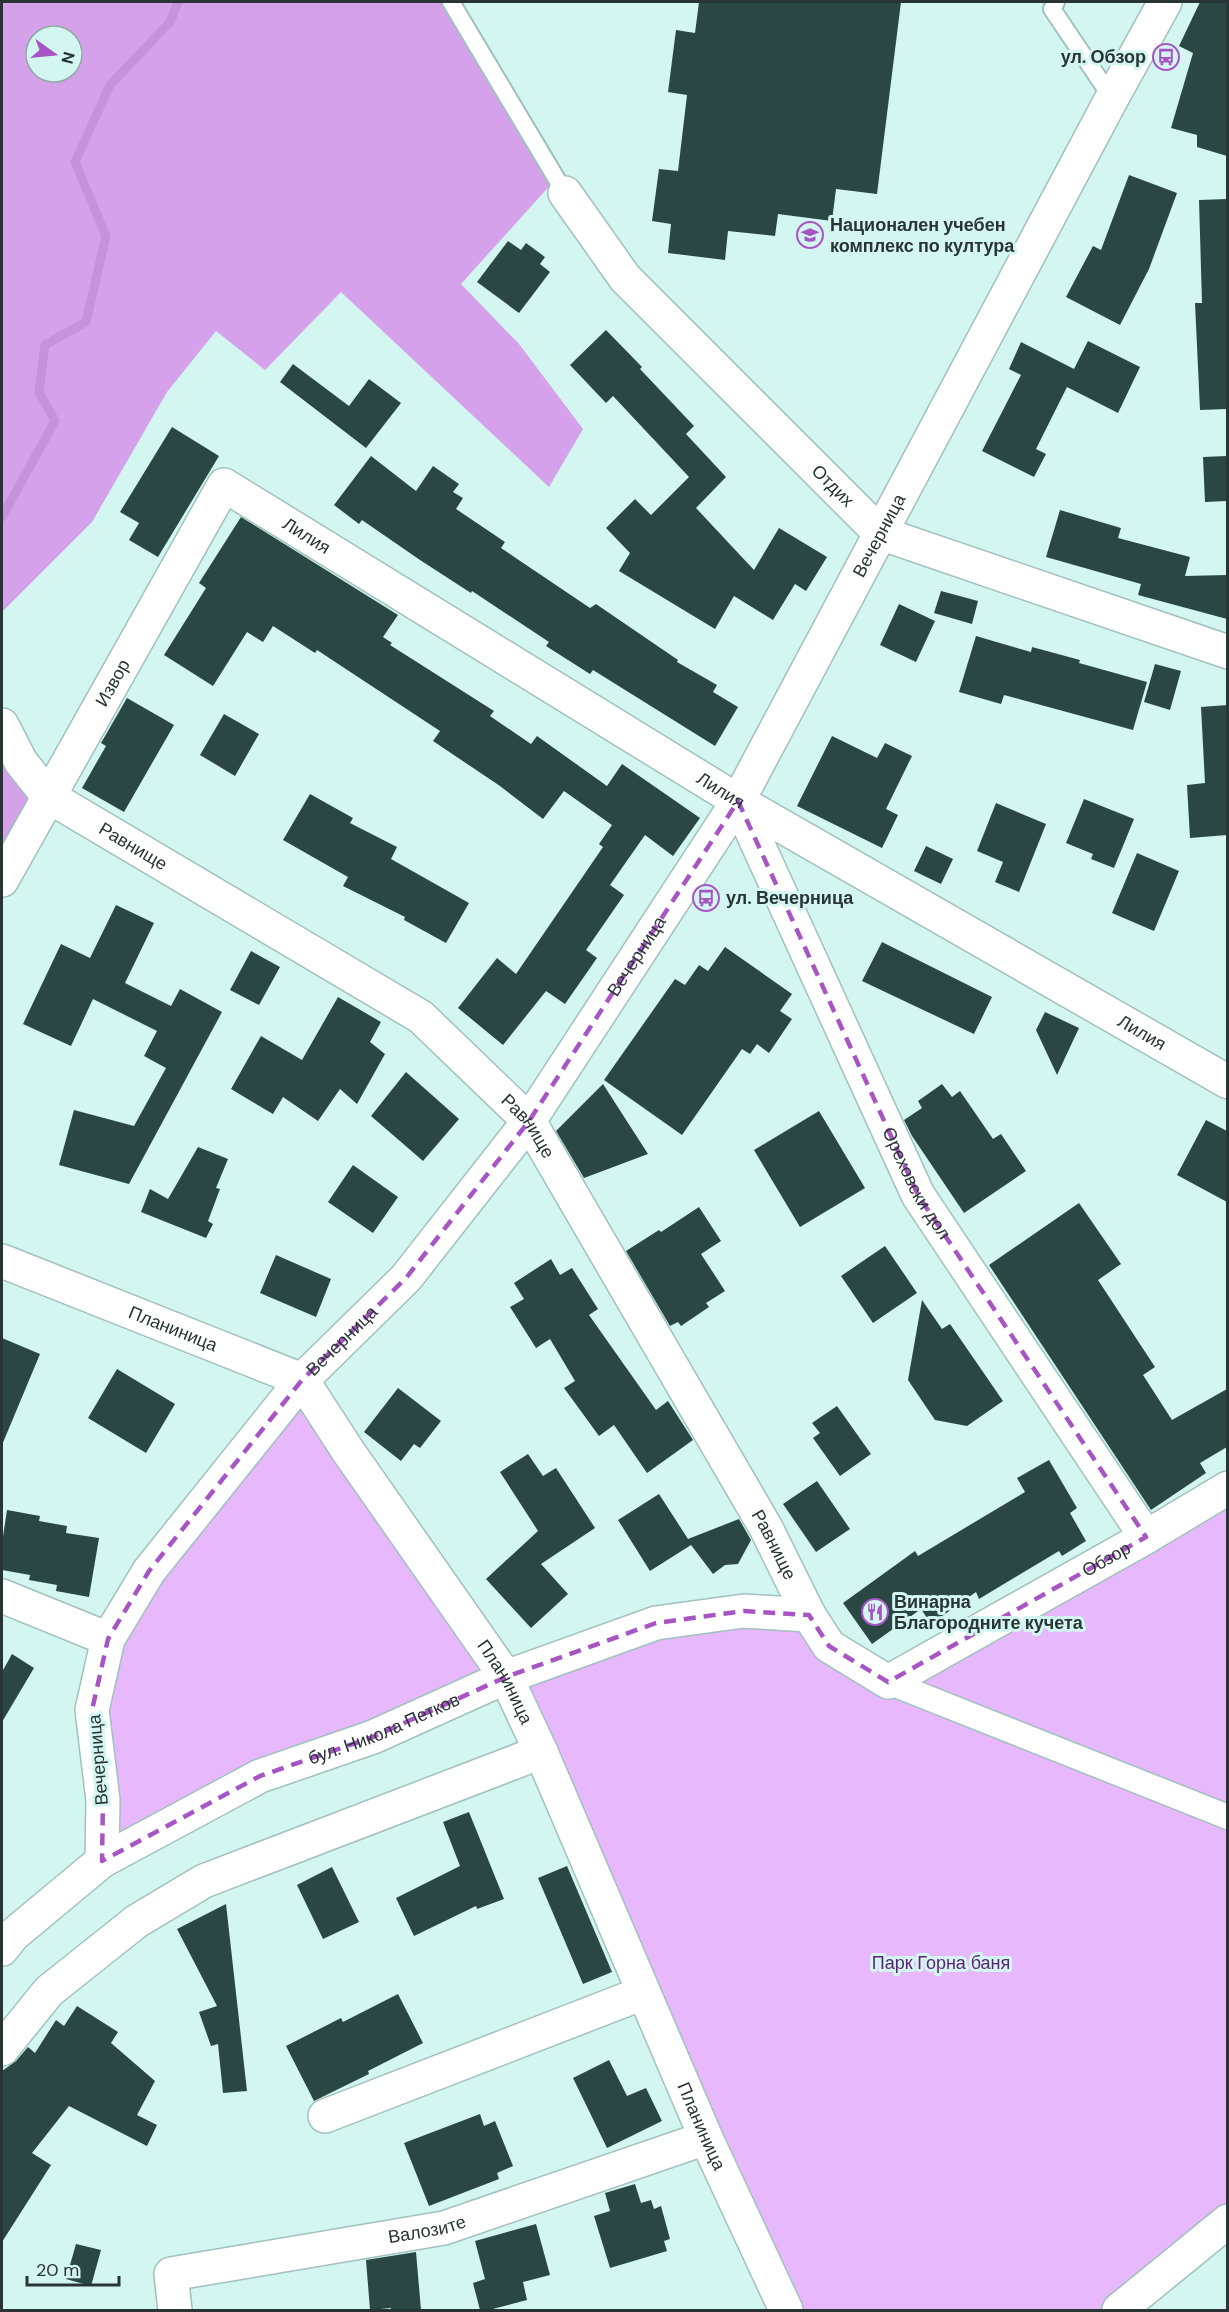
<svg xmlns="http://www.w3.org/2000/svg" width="1229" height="2312" viewBox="0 0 1229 2312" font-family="'DM Sans',sans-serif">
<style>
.green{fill:#e8b8fc}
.forest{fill:#d4a1ea;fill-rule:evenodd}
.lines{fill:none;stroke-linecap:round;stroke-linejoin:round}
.stream{stroke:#c693db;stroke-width:9}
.building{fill:#2a4744}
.service-casing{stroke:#a0c1bd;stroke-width:20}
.pedestrian-casing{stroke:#a0c1bd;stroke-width:27}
.minor-casing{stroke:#a0c1bd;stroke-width:36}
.tertiary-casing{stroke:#a0c1bd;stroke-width:36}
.service{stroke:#fff;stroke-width:16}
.pedestrian{stroke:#fff;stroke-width:24}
.minor{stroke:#fff;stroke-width:33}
.tertiary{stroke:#fff;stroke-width:33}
.marked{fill:none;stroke:#a755c5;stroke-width:4.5;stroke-dasharray:12 8;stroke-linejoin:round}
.labels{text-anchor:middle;stroke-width:6;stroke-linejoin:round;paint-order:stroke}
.poi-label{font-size:18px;font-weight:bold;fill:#283534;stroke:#d4f6f1;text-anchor:start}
.street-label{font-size:18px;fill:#283534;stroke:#d4f6f1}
.park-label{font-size:18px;fill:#5d1e73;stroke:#d4f6f1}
</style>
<rect width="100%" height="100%" fill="#d4f6f1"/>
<path class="green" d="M 302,1380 L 506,1677 L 656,1623 L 809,1615 L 888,1682 L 1227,1488 L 1227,2221 L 1119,2310 L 786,2310 L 506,1677 L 102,1861 L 108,1639 Z"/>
<path class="forest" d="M 2,2 L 442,2 L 489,85 L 553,182 L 461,284 L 519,344 L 583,429 L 549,487 L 341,292 L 265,370 L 216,331 L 167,392 L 92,522 L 2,612 ZM 36,36 L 72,36 L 72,72 L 36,72 Z
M 2,751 L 30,800 L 2,852 Z"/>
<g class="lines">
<path class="stream" d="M 2,517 L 55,421 L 39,392 L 45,345 L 86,322 L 106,236 L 75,162 L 110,85 L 170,22 L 178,2"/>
</g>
<path class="building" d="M 699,2 L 901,2 L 877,194 L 836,189 L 832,221 L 778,214 L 775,236 L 728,231 L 725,260 L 668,253 L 671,224 L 652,221 L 659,169 L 678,171 L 687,95 L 668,92 L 676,30 L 695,33 Z
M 1200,2 L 1227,2 L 1227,156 L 1197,147 L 1197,135 L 1171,128 L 1193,53 L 1179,46 Z
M 1129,175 L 1177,193 L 1149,269 L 1120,325 L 1066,297 L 1093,246 L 1101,250 Z
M 1227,199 L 1227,409 L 1200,410 L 1195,303 L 1202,303 L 1199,200 Z
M 508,241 L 521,250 L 526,243 L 545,257 L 540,264 L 550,272 L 519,313 L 477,282 Z
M 606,330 L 642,367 L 640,369 L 694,426 L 686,434 L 726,477 L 696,508 L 754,570 L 779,528 L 827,557 L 806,591 L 795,584 L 773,620 L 734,596 L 715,629 L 619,571 L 630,553 L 606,528 L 635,499 L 651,515 L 689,477 L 613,396 L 606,403 L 570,365 Z
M 1088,341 L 1140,367 L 1118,413 L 1067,387 L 1036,449 L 1046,454 L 1034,477 L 982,451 L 1021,375 L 1009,369 L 1021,342 L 1074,369 Z
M 293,364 L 349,406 L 369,379 L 401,403 L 366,448 L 280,382 Z
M 172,427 L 219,456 L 158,557 L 129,540 L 139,523 L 120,512 Z
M 371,456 L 416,491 L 433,466 L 459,484 L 453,492 L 463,498 L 456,509 L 505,542 L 501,548 L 590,608 L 596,604 L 678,660 L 677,662 L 717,685 L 713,692 L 738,707 L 715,746 L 593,670 L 590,674 L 546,646 L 549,642 L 472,591 L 471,593 L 420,560 L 362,520 L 359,524 L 334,505 Z
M 1227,456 L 1227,501 L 1205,502 L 1203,457 Z
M 1060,510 L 1121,528 L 1118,538 L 1190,557 L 1185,576 L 1227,575 L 1227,619 L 1138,595 L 1141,584 L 1046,557 Z
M 241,517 L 398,615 L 383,637 L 392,643 L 390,645 L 494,711 L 490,716 L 531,744 L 537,736 L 607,786 L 622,764 L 700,818 L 673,856 L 645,835 L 610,885 L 624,895 L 586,950 L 597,958 L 565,1004 L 546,991 L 503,1045 L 458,1008 L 497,958 L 516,974 L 603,847 L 599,844 L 612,825 L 564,791 L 543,819 L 500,786 L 433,741 L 440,731 L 317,650 L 315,653 L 273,626 L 263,642 L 247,632 L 213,686 L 164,655 L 206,588 L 199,583 Z
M 941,591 L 978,601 L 972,624 L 934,613 Z
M 899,604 L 935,621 L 916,662 L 880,645 Z
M 976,636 L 1031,652 L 1032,647 L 1080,660 L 1079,663 L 1147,682 L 1133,730 L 1004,695 L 1001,704 L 959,692 Z
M 1155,664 L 1181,671 L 1170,710 L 1144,702 Z
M 127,698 L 174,725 L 124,812 L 82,788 L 106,746 L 101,743 Z
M 1227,705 L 1227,835 L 1190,838 L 1187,785 L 1205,783 L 1201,707 Z
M 224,714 L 259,734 L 235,776 L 200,755 Z
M 832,736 L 877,758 L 885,743 L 912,756 L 886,809 L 898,815 L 882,848 L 797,806 Z
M 310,794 L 353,818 L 350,823 L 397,847 L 391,859 L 469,903 L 446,943 L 404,920 L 405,917 L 343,886 L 348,877 L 283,840 Z
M 1084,799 L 1134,819 L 1114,868 L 1091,859 L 1093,854 L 1066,843 Z
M 996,803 L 1046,824 L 1019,892 L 995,882 L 1003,862 L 977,851 Z
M 926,846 L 953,859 L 941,884 L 914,871 Z
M 1137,853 L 1179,871 L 1154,931 L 1112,913 Z
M 116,905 L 154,923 L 125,983 L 171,1006 L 180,989 L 222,1012 L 129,1184 L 59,1165 L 74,1110 L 134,1126 L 166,1068 L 144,1056 L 157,1031 L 93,999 L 71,1046 L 23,1024 L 61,944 L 90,958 Z
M 882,942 L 992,997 L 974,1034 L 862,981 Z
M 725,947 L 792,994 L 780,1011 L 792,1019 L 769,1053 L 757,1044 L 750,1054 L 742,1049 L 682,1135 L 604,1080 L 675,979 L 685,985 L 699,965 L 708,971 Z
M 251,951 L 280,967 L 259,1005 L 230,990 Z
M 338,997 L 381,1022 L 370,1042 L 385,1054 L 357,1104 L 340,1089 L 318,1121 L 283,1097 L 273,1114 L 231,1089 L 261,1036 L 302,1060 Z
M 1045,1012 L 1079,1028 L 1057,1075 L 1036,1030 Z
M 406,1072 L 459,1119 L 423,1161 L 371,1116 Z
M 603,1084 L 648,1154 L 584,1178 L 556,1131 Z
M 942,1084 L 952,1097 L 960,1091 L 993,1139 L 1001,1134 L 1026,1171 L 964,1213 L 912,1136 L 904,1120 L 922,1108 L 918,1101 Z
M 819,1111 L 865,1188 L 800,1227 L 754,1150 Z
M 1206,1120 L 1227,1131 L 1227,1202 L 1177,1175 Z
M 198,1147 L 228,1159 L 216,1188 L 220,1189 L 208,1221 L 213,1224 L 206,1238 L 141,1212 L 150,1189 L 168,1199 Z
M 353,1165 L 398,1197 L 373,1233 L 328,1202 Z
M 1079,1203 L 1121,1264 L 1098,1280 L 1155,1367 L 1143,1375 L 1172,1420 L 1227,1389 L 1227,1447 L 1200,1463 L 1206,1473 L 1151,1510 L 989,1265 Z
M 699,1207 L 721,1241 L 701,1254 L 725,1291 L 706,1303 L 709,1307 L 681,1326 L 678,1322 L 670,1326 L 626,1251 L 659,1230 L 661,1232 Z
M 885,1246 L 917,1293 L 873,1323 L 841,1276 Z
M 276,1255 L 331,1279 L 316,1317 L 260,1293 Z
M 551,1259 L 560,1275 L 572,1268 L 598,1309 L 589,1315 L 656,1410 L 668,1401 L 693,1440 L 647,1473 L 614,1425 L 599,1436 L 564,1388 L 575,1381 L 550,1339 L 536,1348 L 510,1307 L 524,1299 L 514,1283 Z
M 922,1300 L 942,1329 L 950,1324 L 1003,1401 L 967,1426 L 935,1420 L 908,1380 Z
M 2,1338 L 40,1354 L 2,1445 Z
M 117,1369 L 175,1404 L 146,1453 L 88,1418 Z
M 398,1388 L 441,1421 L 420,1448 L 414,1444 L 401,1461 L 364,1432 Z
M 837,1406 L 871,1454 L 840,1476 L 813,1438 L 820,1433 L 812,1423 Z
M 528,1454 L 543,1476 L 556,1468 L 595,1528 L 541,1564 L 568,1594 L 531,1628 L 486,1579 L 538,1531 L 500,1472 Z
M 1049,1460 L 1077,1508 L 1070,1513 L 1086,1541 L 1062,1556 L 1059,1551 L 979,1599 L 976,1592 L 931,1624 L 921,1609 L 872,1644 L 843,1603 L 915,1551 L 918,1556 L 1025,1492 L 1017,1478 Z
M 817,1481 L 850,1529 L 816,1552 L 783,1504 Z
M 659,1494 L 688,1539 L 739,1519 L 751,1540 L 738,1564 L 725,1565 L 713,1574 L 691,1545 L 650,1571 L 618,1520 Z
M 7,1510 L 40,1516 L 39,1521 L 67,1526 L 66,1533 L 99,1538 L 89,1597 L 56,1591 L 57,1585 L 29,1580 L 30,1575 L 2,1570 L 2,1543 Z
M 12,1654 L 34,1668 L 2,1722 L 2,1672 Z
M 469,1812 L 504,1899 L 477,1909 L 476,1906 L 414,1936 L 396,1898 L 460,1866 L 443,1822 Z
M 567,1866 L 612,1972 L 583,1984 L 538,1878 Z
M 332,1867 L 359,1922 L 323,1939 L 297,1885 Z
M 226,1904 L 247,2091 L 223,2093 L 218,2044 L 211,2046 L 199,2012 L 217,2006 L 177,1929 Z
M 398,1994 L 423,2043 L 368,2071 L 369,2074 L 314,2101 L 286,2046 L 341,2018 L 343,2022 Z
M 77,2006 L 118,2032 L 111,2043 L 155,2081 L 137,2115 L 157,2125 L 147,2146 L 69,2106 L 32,2153 L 51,2165 L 2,2242 L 2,2071 L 16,2061 L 28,2047 L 35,2053 L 56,2020 L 64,2026 Z
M 609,2060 L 627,2096 L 646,2088 L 662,2121 L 607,2148 L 573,2078 Z
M 480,2114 L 484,2126 L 495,2121 L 513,2166 L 497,2173 L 499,2179 L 429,2206 L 404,2143 Z
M 635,2184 L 641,2203 L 651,2200 L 654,2209 L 661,2206 L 670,2239 L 664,2241 L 667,2251 L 610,2268 L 594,2216 L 610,2211 L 605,2193 Z
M 536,2224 L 550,2275 L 523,2282 L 527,2300 L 489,2310 L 480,2310 L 473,2283 L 485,2279 L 475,2241 Z
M 76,2244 L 101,2250 L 91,2286 L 66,2279 Z
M 416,2252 L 421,2310 L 391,2310 L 391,2308 L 370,2310 L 366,2260 Z"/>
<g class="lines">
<defs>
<path id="service" d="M 451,2 L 565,193
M 1056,2 L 1052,9 L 1112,98"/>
<path id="pedestrian" d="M 888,1682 L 1228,1817"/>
<g id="minor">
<path id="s1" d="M 565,193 L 625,278 L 880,533 L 1228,652"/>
<path id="s2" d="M 2,725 L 21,762 L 48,796 L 421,1017 L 529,1121 L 766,1528 L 809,1615 L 829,1646 L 888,1682 L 1146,1537 L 1228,1488"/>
<path id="s3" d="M 738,801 L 918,1195 L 1146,1537"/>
<path id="s4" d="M 2,880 L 224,485 L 738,801 L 1228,1082"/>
<path id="s5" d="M 2,1261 L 302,1380 L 348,1451 L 506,1677 L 541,1752 L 706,2138 L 786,2310"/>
<path d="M 2,1596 L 108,1639"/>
<path id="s6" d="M 102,1861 L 260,1776 L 373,1737 L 506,1677 L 656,1623 L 744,1611 L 809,1615"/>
<path d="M 2,2049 L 49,1991 L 137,1921 L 204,1881 L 541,1752"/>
<path d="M 325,2116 L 643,1993"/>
<path id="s7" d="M 175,2310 L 171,2274 L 444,2228 L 706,2138"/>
<path d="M 1119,2310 L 1228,2221"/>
</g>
<g id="tertiary">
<path id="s8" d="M 2,1949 L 13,1935 L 102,1861 L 103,1800 L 92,1710 L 108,1639 L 149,1571 L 302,1380 L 406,1278 L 529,1121 L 738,801 L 1112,98 L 1165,2"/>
</g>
</defs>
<use href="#service" class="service-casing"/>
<use href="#pedestrian" class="pedestrian-casing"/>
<use href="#minor" class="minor-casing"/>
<use href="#tertiary" class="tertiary-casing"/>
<use href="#service" class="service"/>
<use href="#pedestrian" class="pedestrian"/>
<use href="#minor" class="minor"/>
<use href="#tertiary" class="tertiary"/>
</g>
<path class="marked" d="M 738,801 L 918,1195 L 1146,1537 L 888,1682 L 829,1646 L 809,1615 L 744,1611 L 656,1623 L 506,1677 L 373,1737 L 260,1776 L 102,1861 L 103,1800 L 92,1710 L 108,1639 L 149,1571 L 302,1380 L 406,1278 L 529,1121 Z"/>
<defs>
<symbol id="bus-ring" viewBox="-11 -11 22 22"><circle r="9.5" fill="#d4f6f1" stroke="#a755c5" stroke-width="1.5"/><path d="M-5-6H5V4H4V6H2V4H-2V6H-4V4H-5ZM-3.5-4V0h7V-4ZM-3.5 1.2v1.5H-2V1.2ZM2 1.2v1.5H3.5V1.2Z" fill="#a755c5"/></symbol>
<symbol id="school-ring" viewBox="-11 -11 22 22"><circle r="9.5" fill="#d4f6f1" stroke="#a755c5" stroke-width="1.5"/><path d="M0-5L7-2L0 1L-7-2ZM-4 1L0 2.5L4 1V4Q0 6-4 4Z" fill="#a755c5"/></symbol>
<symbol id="restaurant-ring" viewBox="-11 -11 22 22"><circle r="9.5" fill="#d4f6f1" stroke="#a755c5" stroke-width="1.5"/><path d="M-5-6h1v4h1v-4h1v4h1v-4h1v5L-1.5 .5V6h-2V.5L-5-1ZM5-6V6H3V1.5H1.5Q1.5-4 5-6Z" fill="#a755c5"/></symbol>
</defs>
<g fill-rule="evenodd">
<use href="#bus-ring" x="1151" y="42" width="30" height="30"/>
<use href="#school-ring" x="795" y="220" width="30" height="30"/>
<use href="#bus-ring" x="691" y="883" width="30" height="30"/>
<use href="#restaurant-ring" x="860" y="1597" width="30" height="30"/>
</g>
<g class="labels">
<g class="poi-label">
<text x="1146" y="63" text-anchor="end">ул. Обзор</text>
<text x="830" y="231">Национален учебен<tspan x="830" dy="21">комплекс по култура</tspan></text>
<text x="726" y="904">ул. Вечерница</text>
<text x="894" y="1608">Винарна<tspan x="894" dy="21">Благородните кучета</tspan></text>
</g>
<g class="street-label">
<text dy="6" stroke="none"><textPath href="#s1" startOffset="398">Отдих</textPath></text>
<text dy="6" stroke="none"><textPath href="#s8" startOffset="1710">Вечерница</textPath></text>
<text dy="6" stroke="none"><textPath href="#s4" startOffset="550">Лилия</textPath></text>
<text dy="6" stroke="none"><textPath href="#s4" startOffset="226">Извор</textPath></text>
<text dy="6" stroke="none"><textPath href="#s4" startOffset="1036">Лилия</textPath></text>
<text dy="6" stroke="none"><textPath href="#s2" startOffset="184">Равнище</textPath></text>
<text dy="6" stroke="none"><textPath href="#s8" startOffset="1224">Вечерница</textPath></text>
<text dy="6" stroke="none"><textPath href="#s4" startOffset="1522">Лилия</textPath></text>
<text dy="6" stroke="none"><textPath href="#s2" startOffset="672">Равнище</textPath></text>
<text dy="6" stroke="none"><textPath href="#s3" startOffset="422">Ореховски дол</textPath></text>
<text dy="6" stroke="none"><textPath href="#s5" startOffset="184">Планиница</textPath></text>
<text dy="6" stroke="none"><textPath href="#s8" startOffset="738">Вечерница</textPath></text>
<text dy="6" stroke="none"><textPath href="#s2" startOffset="1158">Равнище</textPath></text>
<text dy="6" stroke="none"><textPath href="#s2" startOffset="1593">Обзор</textPath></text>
<text dy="6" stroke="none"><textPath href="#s5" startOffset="687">Планиница</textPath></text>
<text dy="6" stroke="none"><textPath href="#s6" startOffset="312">бул. Никола Петков</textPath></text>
<text transform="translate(98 1760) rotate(-95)" y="6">Вечерница</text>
<text dy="6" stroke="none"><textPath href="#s5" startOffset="1173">Планиница</textPath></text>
<text dy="6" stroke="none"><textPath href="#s7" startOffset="296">Валозите</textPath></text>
</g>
<g class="park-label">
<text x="941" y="1969">Парк Горна баня</text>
</g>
</g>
<rect width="1229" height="2312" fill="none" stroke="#283534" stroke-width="6"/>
<g transform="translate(54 54) rotate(105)"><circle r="28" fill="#d4f6f1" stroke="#8fa9a5" stroke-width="1.5"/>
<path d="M0-4.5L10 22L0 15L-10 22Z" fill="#a755c5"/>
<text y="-9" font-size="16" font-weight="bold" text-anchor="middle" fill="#283534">N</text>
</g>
<path d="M27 2276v9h92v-9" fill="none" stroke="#283534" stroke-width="3"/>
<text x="36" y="2276" font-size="18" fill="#283534" stroke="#d4f6f1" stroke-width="4.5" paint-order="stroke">20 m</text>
</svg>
